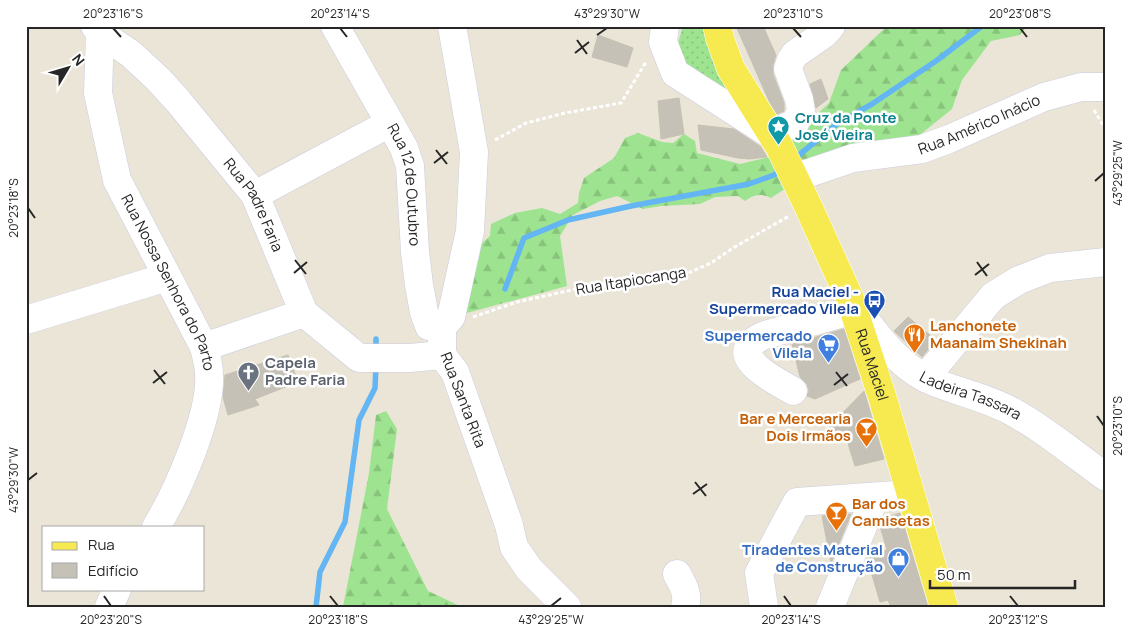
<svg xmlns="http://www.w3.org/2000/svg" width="1132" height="633" viewBox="0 0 1132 633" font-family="Manrope,sans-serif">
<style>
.forest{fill:url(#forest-firs)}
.park{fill:url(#park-dots)}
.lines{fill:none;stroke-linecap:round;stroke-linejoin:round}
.stream{stroke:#63b5f3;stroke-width:5.5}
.building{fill:#c5c1b7;stroke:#c5c1b1}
.minor-casing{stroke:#cccce1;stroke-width:29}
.major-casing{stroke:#fff;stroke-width:29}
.path{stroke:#fff;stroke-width:3;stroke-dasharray:4 2.5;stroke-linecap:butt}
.minor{stroke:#fff;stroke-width:28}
.major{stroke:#f6ea50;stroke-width:28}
.ticks{fill:none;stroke:#262626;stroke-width:2}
.labels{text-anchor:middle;stroke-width:5;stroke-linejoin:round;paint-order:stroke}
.culture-label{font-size:15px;font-weight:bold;fill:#0d838f;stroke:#fff;text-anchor:start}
.street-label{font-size:15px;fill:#262626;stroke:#fff}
.transit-label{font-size:15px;font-weight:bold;fill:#164399;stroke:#fff;text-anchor:end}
.food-label{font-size:15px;font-weight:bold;fill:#c56008;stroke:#fff;text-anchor:start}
.shop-label{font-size:15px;font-weight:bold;fill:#366cbe;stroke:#fff;text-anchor:end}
.worship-label{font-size:15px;font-weight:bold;fill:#5b616d;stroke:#fff;text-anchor:start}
.neatline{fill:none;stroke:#262626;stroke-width:2}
.ticks-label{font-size:12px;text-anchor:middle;fill:#262626}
</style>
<defs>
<pattern id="forest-firs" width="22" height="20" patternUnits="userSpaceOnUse" patternTransform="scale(1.25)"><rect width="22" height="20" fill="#9ee490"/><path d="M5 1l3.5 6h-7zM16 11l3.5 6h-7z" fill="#88c37c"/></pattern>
<pattern id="park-dots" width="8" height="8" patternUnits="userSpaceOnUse" patternTransform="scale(1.25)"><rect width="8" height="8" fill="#9ee490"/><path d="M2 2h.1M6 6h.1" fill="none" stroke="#88c37c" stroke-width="1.8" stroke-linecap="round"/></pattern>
</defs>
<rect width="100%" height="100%" fill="#eae5d6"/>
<path class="forest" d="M 887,26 L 1027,26 L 1020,35 L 991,41 L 962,80 L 952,109 L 916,138 L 801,166 L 790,140 L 829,103 L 841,70 Z
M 638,133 L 662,142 L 673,143 L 684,134 L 695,141 L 697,153 L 740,164 L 774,156 L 789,186 L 771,198 C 761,193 754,194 745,201 L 738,196 L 715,197 L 700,204 L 661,206 L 643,209 L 617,196 L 600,201 L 573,215 L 560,236 L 567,286 L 463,314 L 474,278 L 482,243 L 490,236 L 491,224 L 515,213 L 542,208 L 560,214 L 578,203 L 579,193 L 584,178 L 614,158 L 625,138 Z
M 386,411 L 397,429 L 387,509 L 428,591 L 462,607 L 343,607 L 369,473 L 376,415 Z"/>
<path class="park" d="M 683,26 L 709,26 L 760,127 L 679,61 L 678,43 Z"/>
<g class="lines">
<path class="stream" d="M 794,159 L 837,124 L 872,104 L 936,61 L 982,26
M 505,289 L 524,238 L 568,220 L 631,206 L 749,184 L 774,175 L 781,169
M 376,352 L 376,339
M 316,607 L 320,572 L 345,522 L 359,420 L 375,388 L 376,366"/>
</g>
<path class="building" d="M 736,26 L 763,26 L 776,55 L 773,65 L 773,74 L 784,103 L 784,111 L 777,114 L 769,101 Z
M 598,35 L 633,48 L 627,67 L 592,57 Z
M 821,79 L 828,99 L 816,108 L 810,84 Z
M 679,98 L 684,134 L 661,139 L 658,101 Z
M 698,125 L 734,129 L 761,147 L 767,157 L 749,159 L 738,158 L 701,150 Z
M 908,317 L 936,340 L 922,357 L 894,331 Z
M 844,329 L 860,379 L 815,399 L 807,396 L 809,391 L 807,384 L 800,377 L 792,344 Z
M 288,355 L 298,382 L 255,399 L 259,405 L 228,415 L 223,397 L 225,375 Z
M 864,391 L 884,459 L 855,466 L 846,437 L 833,442 L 829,427 Z
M 900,513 L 928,607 L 891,607 L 888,600 L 880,602 L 867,558 L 868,556 L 887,550 L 880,526 L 884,518 Z
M 851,514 L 831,563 L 822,516 Z"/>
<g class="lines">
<defs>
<g id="minor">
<path id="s1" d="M 95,26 L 100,33 L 131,54 L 158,79 L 178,101 L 255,195 L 304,313 L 359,358 L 410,358 L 442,355"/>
<path d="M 335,26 L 390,123"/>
<path d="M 452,26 L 474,152 L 470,231 L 451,317 L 442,327 L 442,355 L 455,372 L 509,525 L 514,547 L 529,569 L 567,607"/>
<path d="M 665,26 L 663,42 L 675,73 L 770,134 L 795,123 L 801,111 L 799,99 L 788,69 L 791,60 L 795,54 L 824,34 L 831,26"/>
<path id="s2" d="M 100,33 L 98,93 L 117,180 L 204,347 C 206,356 209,365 209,374 C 212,414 177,493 156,527"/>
<path id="s3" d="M 794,178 L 853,158 L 922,149 L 949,139 L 1044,97 L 1081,87 L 1106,87"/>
<path id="s4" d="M 255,195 L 390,123 L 404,148 L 410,166 L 415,252 L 419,285 L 424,312 L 429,326 L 442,327"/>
<path id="s5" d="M 855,306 C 873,331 898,365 927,379 C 953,391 983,396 1009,410 C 1043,428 1074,454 1106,477"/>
<path d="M 26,320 L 167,277"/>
<path d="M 204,347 L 304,313"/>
<path d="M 925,378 L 993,296 L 1019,280 L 1050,268 L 1106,262"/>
<path d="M 793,391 C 782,384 739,364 749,346 C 753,340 759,338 765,335 L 854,310"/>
<path d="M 677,574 C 683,585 689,594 685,607"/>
<path d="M 109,607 L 117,589"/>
<path d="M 764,607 L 759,573 L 797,502 L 910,494"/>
<path d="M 830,607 L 875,497"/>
</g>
<g id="major">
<path id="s6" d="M 717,26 L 720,39 L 731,69 L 779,146 L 808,206 L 850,299 L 882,396 L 944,607"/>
</g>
</defs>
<use href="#minor" class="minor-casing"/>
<use href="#major" class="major-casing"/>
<path class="path" d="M 1094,110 L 1106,130
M 495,140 L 526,123 L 565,113 L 621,103 L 646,62
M 473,317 L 517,302 L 613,281 L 643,281 L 686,274 L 711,263 L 733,248 L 789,216"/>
<use href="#minor" class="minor"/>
<use href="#major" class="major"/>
</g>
<path class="ticks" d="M 113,28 L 121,37M 340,28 L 347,37M 793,28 L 801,37M 1020,28 L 1027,37M 597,35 L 607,28M 577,40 L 587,54M 575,53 L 589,42M 436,150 L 447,164M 434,163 L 448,152M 1095,181 L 1104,173M 28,208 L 35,218M 295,260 L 306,274M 977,262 L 987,276M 294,273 L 307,262M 975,275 L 989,264M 154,370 L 165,384M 836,372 L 847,386M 153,383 L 167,372M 834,385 L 848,374M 1097,416 L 1104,426M 28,480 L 37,473M 695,482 L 706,496M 693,494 L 707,484M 104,596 L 111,606M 330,596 L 338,606M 784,596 L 791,606M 1010,596 L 1018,606M 551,606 L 561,598"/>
<defs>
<symbol id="sight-pin" viewBox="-11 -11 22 30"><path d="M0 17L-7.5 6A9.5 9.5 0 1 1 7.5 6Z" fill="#0f9aa8" stroke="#fff"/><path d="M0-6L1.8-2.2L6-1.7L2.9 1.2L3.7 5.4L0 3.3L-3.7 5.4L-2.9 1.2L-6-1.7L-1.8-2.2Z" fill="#fff"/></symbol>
<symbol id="bus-pin" viewBox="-11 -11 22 30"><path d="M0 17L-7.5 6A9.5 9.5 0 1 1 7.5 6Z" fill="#1a4fb4" stroke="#fff"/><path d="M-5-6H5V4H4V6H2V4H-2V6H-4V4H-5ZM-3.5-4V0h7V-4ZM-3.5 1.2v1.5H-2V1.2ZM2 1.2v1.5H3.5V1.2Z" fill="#fff"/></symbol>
<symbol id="restaurant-pin" viewBox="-11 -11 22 30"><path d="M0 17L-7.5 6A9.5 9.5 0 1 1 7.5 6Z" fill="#e8710a" stroke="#fff"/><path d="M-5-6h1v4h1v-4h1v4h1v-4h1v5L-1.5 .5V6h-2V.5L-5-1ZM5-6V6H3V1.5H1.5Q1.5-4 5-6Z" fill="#fff"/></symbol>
<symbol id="supermarket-pin" viewBox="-11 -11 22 30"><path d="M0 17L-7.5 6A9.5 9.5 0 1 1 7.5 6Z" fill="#3f7fe0" stroke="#fff"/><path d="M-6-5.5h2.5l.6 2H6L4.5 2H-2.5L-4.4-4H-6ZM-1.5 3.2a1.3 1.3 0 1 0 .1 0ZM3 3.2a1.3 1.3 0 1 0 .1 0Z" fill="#fff"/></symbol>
<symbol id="church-pin" viewBox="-11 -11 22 30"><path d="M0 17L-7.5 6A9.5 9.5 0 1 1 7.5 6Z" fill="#6b7280" stroke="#fff"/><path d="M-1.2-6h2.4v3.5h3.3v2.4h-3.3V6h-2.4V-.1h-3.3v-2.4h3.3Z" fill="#fff"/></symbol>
<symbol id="bar-pin" viewBox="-11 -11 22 30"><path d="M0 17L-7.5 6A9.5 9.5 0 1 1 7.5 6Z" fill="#e8710a" stroke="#fff"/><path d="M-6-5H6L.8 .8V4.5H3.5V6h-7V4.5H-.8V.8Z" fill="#fff"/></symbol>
<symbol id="shop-pin" viewBox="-11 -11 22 30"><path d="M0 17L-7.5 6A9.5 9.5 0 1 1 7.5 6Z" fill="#3f7fe0" stroke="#fff"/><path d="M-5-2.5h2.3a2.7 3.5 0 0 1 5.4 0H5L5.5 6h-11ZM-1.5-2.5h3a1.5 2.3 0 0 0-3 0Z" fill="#fff"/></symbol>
</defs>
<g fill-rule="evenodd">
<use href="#sight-pin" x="766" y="114" width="25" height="34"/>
<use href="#bus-pin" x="862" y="288" width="25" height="34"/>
<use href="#restaurant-pin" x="902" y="322" width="25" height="34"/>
<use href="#supermarket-pin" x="816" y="332" width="25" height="34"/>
<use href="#church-pin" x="236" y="360" width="25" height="34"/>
<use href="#bar-pin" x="854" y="416" width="25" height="34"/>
<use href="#bar-pin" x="824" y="500" width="25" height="34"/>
<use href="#shop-pin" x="886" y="546" width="25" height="34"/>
</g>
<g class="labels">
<g class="culture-label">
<text x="795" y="123">Cruz da Ponte<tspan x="795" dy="17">José Vieira</tspan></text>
</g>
<g class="street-label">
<text dy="5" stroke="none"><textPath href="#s3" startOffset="194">Rua Américo Inácio</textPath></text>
<text dy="5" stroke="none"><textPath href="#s4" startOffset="218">Rua 12 de Outubro</textPath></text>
<text dy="5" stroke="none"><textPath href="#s1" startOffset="242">Rua Padre Faria</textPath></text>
<text transform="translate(631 281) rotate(-9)" y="5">Rua Itapiocanga</text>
<text dy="5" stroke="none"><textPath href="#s2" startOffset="264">Rua Nossa Senhora do Parto</textPath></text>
<text dy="5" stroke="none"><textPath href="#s6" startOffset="374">Rua Maciel</textPath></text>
<text dy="5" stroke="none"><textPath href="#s5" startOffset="150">Ladeira Tassara</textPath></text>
<text transform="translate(463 400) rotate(69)" y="5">Rua Santa Rita</text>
</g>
<g class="transit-label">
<text x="859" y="297">Rua Maciel -<tspan x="859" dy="17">Supermercado Vilela</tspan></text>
</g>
<g class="food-label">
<text x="930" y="331">Lanchonete<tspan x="930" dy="17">Maanaim Shekinah</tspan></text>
<text x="851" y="424" text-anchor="end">Bar e Mercearia<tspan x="851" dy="17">Dois Irmãos</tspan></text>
<text x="852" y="509">Bar dos<tspan x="852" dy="17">Camisetas</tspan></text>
</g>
<g class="shop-label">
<text x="812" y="341">Supermercado<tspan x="812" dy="17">Vilela</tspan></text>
<text x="883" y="555">Tiradentes Material<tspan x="883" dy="17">de Construção</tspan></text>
</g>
<g class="worship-label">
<text x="265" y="368">Capela<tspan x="265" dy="17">Padre Faria</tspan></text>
</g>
</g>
<rect width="1132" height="633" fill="none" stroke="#ffffff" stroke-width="55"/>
<rect x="42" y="526" width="162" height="65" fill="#ffffff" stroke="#a8a8a8"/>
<rect x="52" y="542" width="25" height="8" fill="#f6ea50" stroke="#a8a8a8"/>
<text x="88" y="550" font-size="15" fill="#262626">Rua</text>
<rect x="52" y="563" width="25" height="15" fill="#c5c1b7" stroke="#a8a8a8"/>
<text x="88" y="576" font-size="15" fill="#262626">Edifício</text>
<g transform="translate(68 68) rotate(52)" stroke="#ffffff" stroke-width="4" paint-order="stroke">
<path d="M0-4L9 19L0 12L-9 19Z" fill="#262626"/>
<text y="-8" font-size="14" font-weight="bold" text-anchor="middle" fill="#262626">N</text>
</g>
<path d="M930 580v8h145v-8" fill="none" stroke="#262626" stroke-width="2.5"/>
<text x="937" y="580" font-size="15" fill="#262626" stroke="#ffffff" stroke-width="4" paint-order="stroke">50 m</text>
<rect x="28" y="28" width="1076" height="578" class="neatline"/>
<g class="ticks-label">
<text x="113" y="18">20°23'16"S</text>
<text x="340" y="18">20°23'14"S</text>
<text x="607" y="18">43°29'30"W</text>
<text x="793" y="18">20°23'10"S</text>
<text x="1020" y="18">20°23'08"S</text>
<text transform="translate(1118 173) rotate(-90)" y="4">43°29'25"W</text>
<text transform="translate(14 208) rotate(-90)" y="4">20°23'18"S</text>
<text transform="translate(1118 426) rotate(-90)" y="4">20°23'10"S</text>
<text transform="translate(14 480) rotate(-90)" y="4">43°29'30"W</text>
<text x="111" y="624">20°23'20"S</text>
<text x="338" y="624">20°23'18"S</text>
<text x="551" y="624">43°29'25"W</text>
<text x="791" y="624">20°23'14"S</text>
<text x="1018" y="624">20°23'12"S</text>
</g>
</svg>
